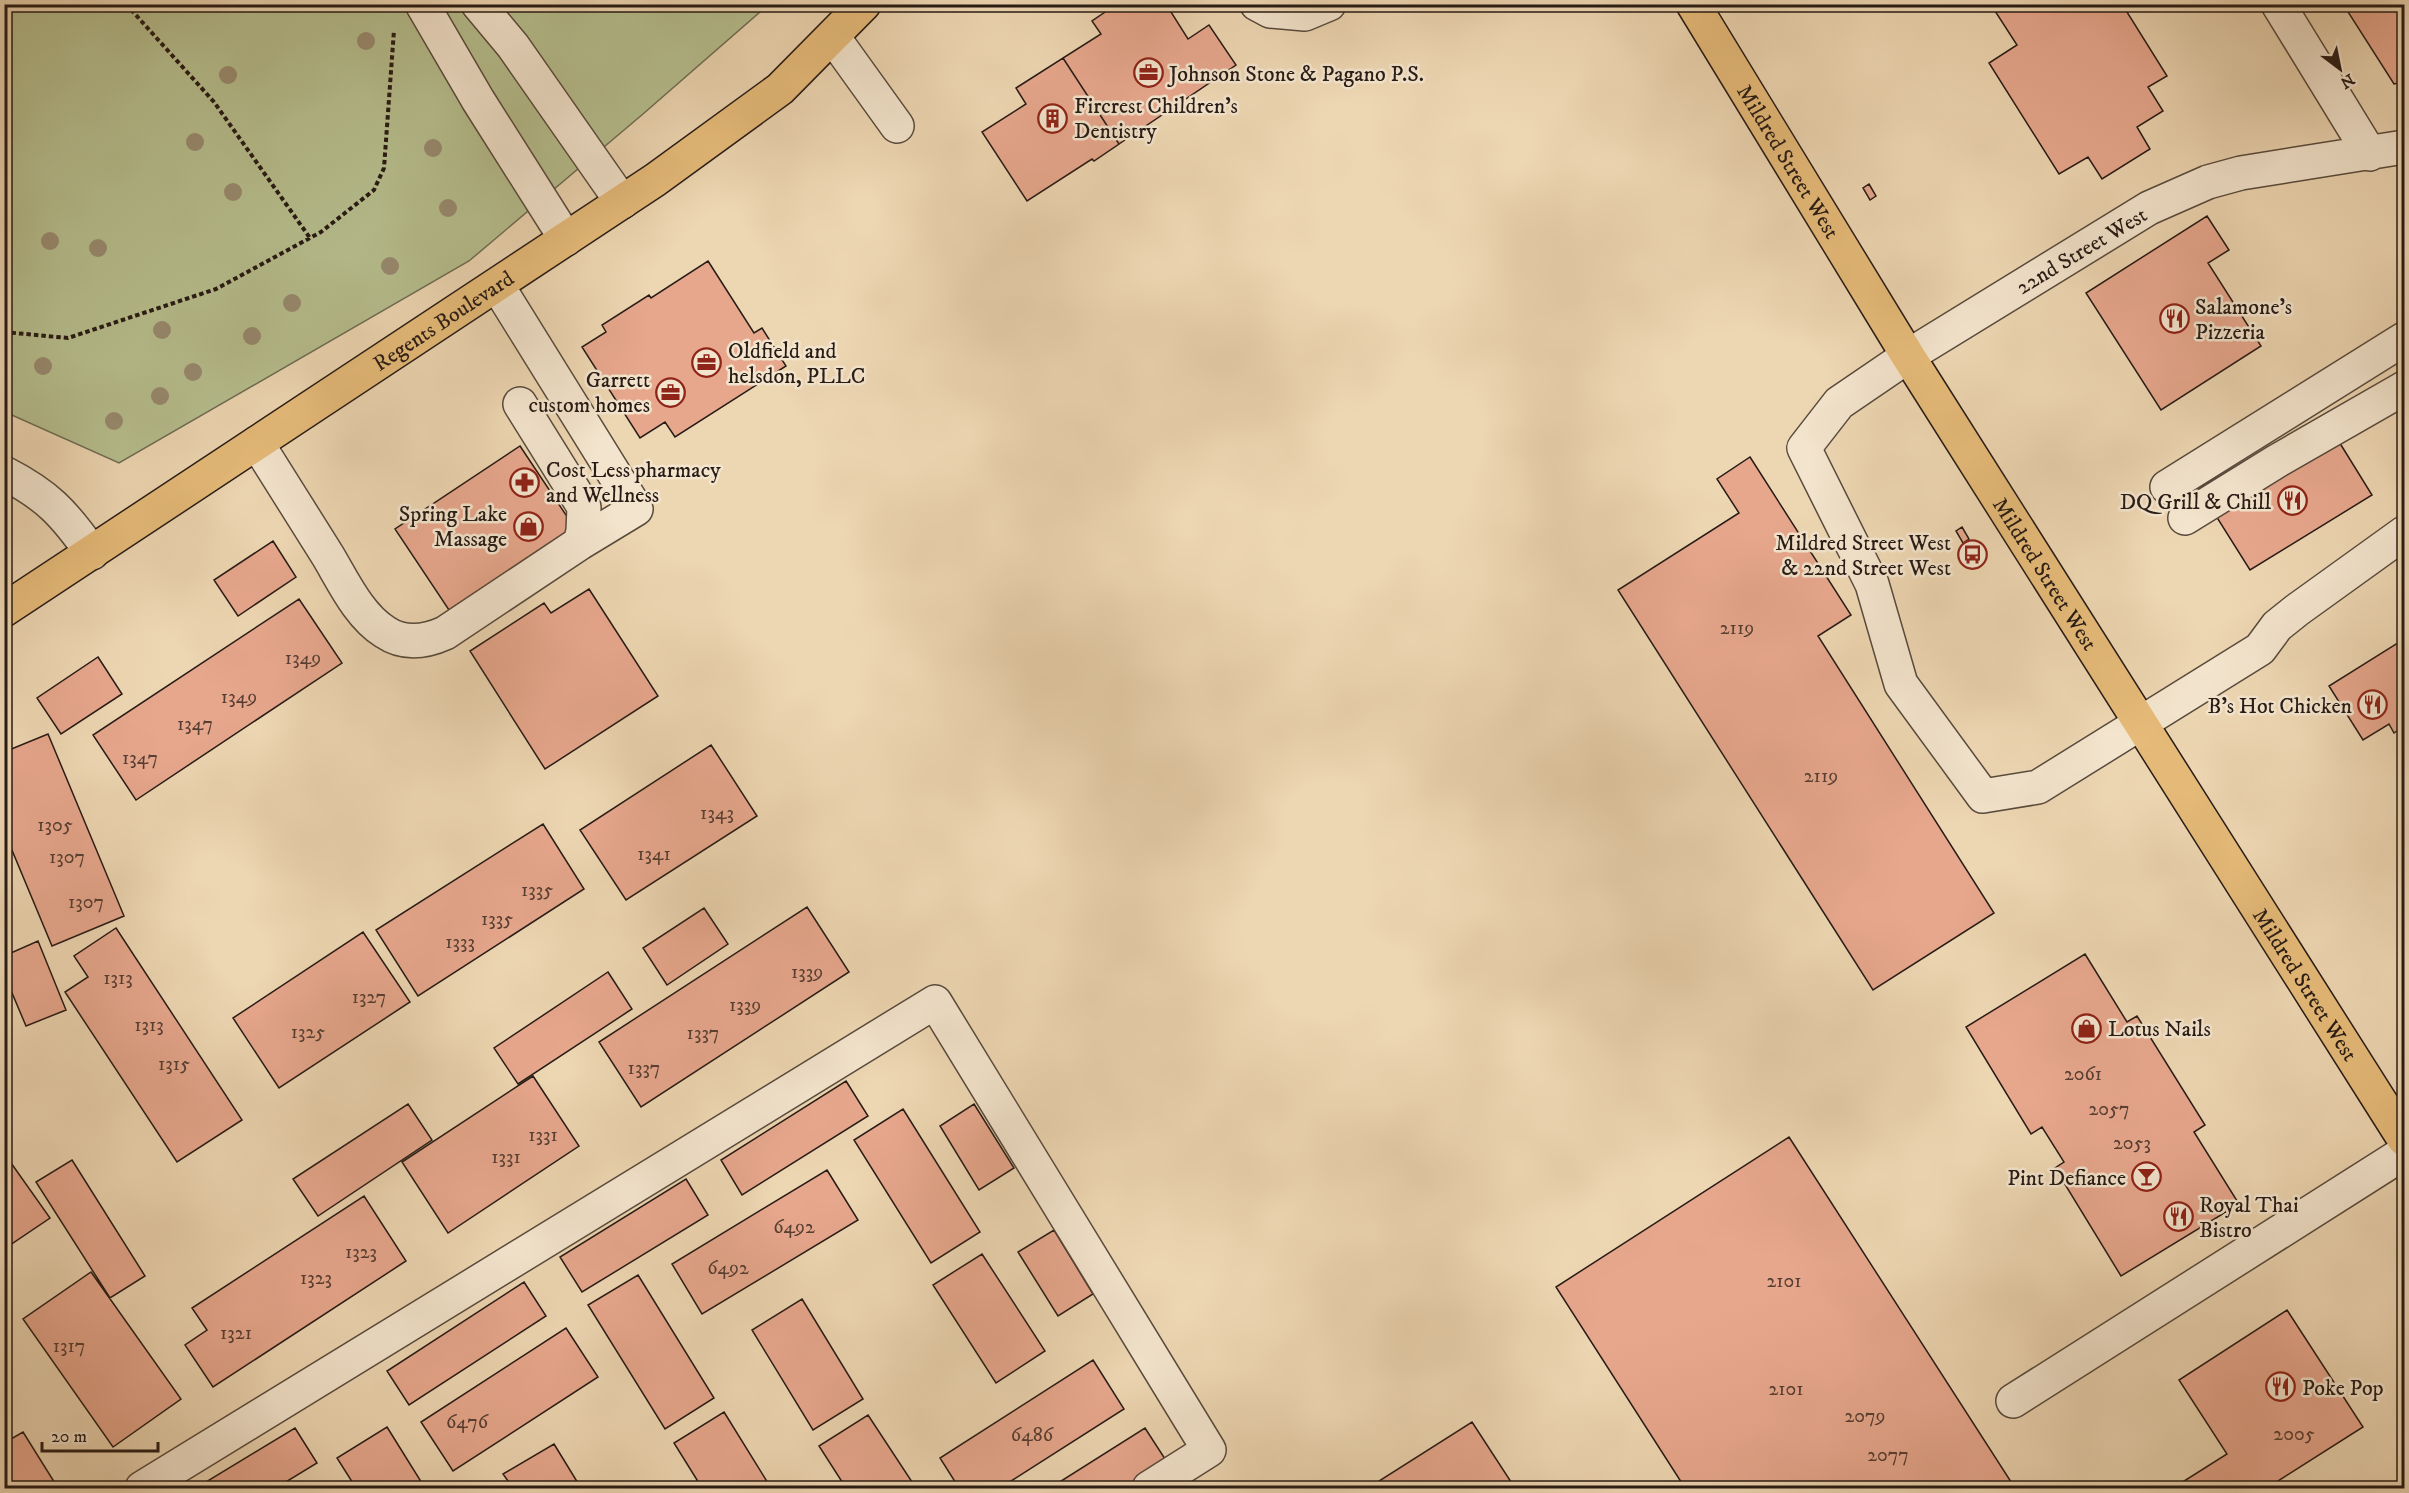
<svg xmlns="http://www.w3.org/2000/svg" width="2409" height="1493" viewBox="0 0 2409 1493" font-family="'IM FELL DW Pica',serif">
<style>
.green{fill:#b6be8e;stroke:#6e6c52;stroke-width:1.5}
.building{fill:#e7a78d;stroke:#271b15;stroke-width:1.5}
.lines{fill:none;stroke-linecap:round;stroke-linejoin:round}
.minor-casing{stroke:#584a3c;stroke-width:36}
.major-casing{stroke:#271b15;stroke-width:36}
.path{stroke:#271b15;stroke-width:4;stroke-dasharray:4.5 3;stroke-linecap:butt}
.minor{stroke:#f3e4cd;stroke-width:33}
.major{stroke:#e6bb79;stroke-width:33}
.tree{fill:#988a6f}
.labels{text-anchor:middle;stroke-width:5;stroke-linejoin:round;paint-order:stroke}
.number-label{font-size:20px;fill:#573e33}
.poi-label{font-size:22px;fill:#271b15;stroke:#f3e4cd;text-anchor:start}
.street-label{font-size:22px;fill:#271b15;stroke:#f3e4cd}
</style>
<rect width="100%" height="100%" fill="#edd6b2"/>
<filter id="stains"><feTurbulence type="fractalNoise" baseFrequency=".00333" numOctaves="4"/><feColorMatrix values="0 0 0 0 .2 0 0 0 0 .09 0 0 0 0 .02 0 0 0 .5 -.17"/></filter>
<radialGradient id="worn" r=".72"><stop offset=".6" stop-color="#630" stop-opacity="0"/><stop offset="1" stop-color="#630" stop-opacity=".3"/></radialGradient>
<path class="green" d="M 5,5 L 768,5 L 643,114 L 469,261 L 119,463 L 5,412 Z"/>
<path class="building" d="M 1117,4 L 1133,4 L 1137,11 L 1147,4 L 1166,4 L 1188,39 L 1209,25 L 1236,65 L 1119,144 L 1063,58 L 1101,34 L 1092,21 Z
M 2005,4 L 2122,4 L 2167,76 L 2148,87 L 2163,111 L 2137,127 L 2150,149 L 2102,179 L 2088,157 L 2059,174 L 1989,63 L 2017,45 L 1995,11 Z
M 2343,4 L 2404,4 L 2404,82 L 2394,84 Z
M 1063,58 L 1119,144 L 1094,161 L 1092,159 L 1027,201 L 982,132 L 1026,104 L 1016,88 Z
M 1869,184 L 1876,196 L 1870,200 L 1863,188 Z
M 2207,216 L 2229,250 L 2208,263 L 2261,346 L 2161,410 L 2086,293 Z
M 708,261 L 754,333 L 762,328 L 786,366 L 675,437 L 665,422 L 640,438 L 582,347 L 606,332 L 602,325 L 649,295 L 651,298 Z
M 2333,432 L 2372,495 L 2250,570 L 2211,508 Z
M 520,446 L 574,527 L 449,610 L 395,529 Z
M 1750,457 L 1851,615 L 1818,636 L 1994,913 L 1873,990 L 1618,590 L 1739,513 L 1717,479 Z
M 1962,527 L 1969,539 L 1963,543 L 1956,531 Z
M 273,541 L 296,577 L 238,616 L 214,580 Z
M 589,589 L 658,696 L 545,769 L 470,651 L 544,603 L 551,613 Z
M 299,599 L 342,663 L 136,800 L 93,735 Z
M 2404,639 L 2404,726 L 2394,733 L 2389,724 L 2363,740 L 2329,686 Z
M 98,657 L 122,694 L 61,734 L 37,698 Z
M 48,734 L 124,916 L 52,946 L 4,831 L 4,752 Z
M 711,745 L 757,816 L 626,900 L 580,830 Z
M 543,824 L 584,889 L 418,996 L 376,930 Z
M 807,907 L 849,972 L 641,1107 L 599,1042 Z
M 704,908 L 728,944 L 667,985 L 643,948 Z
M 116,928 L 242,1120 L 177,1162 L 65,992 L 88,977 L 74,956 Z
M 363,932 L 410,1002 L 279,1088 L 233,1018 Z
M 38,941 L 66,1010 L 26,1026 L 4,974 L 4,956 Z
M 2085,954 L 2127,1022 L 2137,1016 L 2205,1125 L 2194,1132 L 2239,1204 L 2121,1276 L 2055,1168 L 2064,1162 L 2042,1127 L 2031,1134 L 1966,1027 Z
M 608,972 L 632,1009 L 518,1084 L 494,1048 Z
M 533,1076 L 579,1146 L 448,1233 L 402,1162 Z
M 846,1081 L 868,1116 L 742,1195 L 721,1160 Z
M 408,1104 L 432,1140 L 318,1216 L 293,1179 Z
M 974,1104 L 1014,1168 L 979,1190 L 940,1126 Z
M 903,1109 L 980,1232 L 931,1263 L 854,1140 Z
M 1789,1137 L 2015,1488 L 1685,1488 L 1556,1287 Z
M 4,1153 L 50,1218 L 4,1249 Z
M 72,1160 L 145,1276 L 110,1298 L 36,1182 Z
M 827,1170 L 858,1220 L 702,1314 L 672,1264 Z
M 686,1179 L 708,1215 L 582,1292 L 560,1257 Z
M 364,1196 L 406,1261 L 213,1387 L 185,1345 L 207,1330 L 192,1308 Z
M 1054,1230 L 1093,1294 L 1058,1316 L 1018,1252 Z
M 982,1254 L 1045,1351 L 996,1383 L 933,1285 Z
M 91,1272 L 181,1399 L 113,1447 L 23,1319 Z
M 638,1275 L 714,1398 L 665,1429 L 588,1305 Z
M 524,1282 L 546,1316 L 409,1405 L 387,1371 Z
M 802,1299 L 863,1399 L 813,1430 L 752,1330 Z
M 2287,1310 L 2363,1427 L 2267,1488 L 2173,1488 L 2227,1454 L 2179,1380 Z
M 566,1328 L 598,1377 L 453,1471 L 421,1422 Z
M 1093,1360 L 1124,1409 L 1000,1488 L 959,1488 L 940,1458 Z
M 724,1412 L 771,1488 L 702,1488 L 674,1443 Z
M 868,1415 L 916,1488 L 846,1488 L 819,1446 Z
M 1472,1422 L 1515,1488 L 1368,1488 Z
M 387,1427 L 425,1488 L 356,1488 L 337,1458 Z
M 295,1428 L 317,1463 L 276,1488 L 196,1488 Z
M 1145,1428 L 1167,1462 L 1126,1488 L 1050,1488 Z
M 23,1432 L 58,1488 L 4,1488 L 4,1443 Z
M 554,1444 L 581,1488 L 513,1488 L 503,1474 Z"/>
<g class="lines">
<defs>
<path id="minor" d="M 422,4 L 478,100 L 566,239
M 478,4 L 513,46 L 622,202
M 1257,4 L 1270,11 L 1305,14 L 1329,4
M 2278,4 L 2370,154
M 833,37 L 897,126
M 2404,147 L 2241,173 L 2208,182 L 2149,208 L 1908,356 L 1839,403 L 1804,448 L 1872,584 L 1901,684 L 1983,796 L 2038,787 L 2260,649 L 2277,626 L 2297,610 L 2404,533
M 520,404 L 584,507 L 583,531 L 580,543
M 257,443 C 281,481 304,518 328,556 C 343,581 359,616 385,632 C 404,645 425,642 445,633 L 580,543 L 636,509 L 497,285
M 4,473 C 47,495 64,513 92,553
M 2167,487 L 2404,339
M 2185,518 L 2277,461 L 2404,388
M 2013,1401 L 2404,1153
M 142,1488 L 935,1002 L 1209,1450 L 1149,1488"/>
<g id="major">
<path id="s1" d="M 1693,4 L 1908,356 L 2404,1139"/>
<path id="s2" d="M 4,610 L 655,180 L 780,89 L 864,4"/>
</g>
</defs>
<use href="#minor" class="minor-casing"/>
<use href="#major" class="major-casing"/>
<path class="path" d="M 126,4 L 214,102 L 310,238
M 4,332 L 68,338 L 216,289 L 321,232 L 374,190 L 384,168 L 394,30"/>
<use href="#minor" class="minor"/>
<use href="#major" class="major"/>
</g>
<g class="tree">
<circle cx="366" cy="41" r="9"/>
<circle cx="228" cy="75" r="9"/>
<circle cx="195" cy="142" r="9"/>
<circle cx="433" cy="148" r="9"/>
<circle cx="233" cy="192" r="9"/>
<circle cx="448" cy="208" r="9"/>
<circle cx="50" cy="241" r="9"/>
<circle cx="98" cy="248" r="9"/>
<circle cx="390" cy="266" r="9"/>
<circle cx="292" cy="303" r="9"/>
<circle cx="162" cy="330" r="9"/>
<circle cx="252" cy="336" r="9"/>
<circle cx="43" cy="366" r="9"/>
<circle cx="193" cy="372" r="9"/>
<circle cx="160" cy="396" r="9"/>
<circle cx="114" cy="421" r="9"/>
</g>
<defs>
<symbol id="office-ring" viewBox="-11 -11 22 22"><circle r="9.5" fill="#f3e4cd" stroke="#8f2418" stroke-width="1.5"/><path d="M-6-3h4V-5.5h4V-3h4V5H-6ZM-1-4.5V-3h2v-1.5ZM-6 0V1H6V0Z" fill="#8f2418"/></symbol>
<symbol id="building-ring" viewBox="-11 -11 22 22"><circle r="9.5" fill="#f3e4cd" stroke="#8f2418" stroke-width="1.5"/><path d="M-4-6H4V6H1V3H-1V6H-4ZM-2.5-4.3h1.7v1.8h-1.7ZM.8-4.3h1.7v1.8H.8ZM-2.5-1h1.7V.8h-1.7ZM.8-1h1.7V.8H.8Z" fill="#8f2418"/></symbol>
<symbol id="restaurant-ring" viewBox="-11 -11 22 22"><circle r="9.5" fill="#f3e4cd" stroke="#8f2418" stroke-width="1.5"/><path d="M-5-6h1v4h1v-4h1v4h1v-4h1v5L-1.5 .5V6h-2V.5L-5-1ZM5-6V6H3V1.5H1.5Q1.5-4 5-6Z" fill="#8f2418"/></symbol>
<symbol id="pharmacy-ring" viewBox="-11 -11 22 22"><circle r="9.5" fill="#f3e4cd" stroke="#8f2418" stroke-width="1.5"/><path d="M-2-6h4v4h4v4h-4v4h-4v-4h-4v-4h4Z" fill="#8f2418"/></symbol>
<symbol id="shop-ring" viewBox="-11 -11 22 22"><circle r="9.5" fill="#f3e4cd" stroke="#8f2418" stroke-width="1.5"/><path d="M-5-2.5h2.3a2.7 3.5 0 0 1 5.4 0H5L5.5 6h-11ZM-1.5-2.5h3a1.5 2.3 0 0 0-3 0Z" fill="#8f2418"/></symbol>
<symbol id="bus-ring" viewBox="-11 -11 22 22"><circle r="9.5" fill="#f3e4cd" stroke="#8f2418" stroke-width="1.5"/><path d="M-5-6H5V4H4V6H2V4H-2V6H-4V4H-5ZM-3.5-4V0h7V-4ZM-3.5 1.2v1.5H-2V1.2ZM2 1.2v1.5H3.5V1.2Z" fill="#8f2418"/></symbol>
<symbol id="bar-ring" viewBox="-11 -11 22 22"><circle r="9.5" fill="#f3e4cd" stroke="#8f2418" stroke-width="1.5"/><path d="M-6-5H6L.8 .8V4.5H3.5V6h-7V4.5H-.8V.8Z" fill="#8f2418"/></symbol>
</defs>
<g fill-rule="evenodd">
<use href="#office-ring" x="1132" y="56" width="33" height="33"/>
<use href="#building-ring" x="1036" y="102" width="33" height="33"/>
<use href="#restaurant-ring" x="2158" y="302" width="33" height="33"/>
<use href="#office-ring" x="690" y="346" width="33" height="33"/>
<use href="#office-ring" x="654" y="376" width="33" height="33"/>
<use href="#pharmacy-ring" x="508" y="466" width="33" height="33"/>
<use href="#restaurant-ring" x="2276" y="484" width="33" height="33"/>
<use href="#shop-ring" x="512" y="510" width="33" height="33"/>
<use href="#bus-ring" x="1956" y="538" width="33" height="33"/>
<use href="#restaurant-ring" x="2356" y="688" width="33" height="33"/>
<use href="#shop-ring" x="2070" y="1012" width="33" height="33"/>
<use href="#bar-ring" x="2130" y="1160" width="33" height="33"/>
<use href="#restaurant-ring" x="2162" y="1200" width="33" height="33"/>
<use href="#restaurant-ring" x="2264" y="1370" width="33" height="33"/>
</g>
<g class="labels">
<g class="number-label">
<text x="1737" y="634">2119</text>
<text x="303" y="664">1349</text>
<text x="239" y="703">1349</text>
<text x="195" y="730">1347</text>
<text x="140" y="764">1347</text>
<text x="1821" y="782">2119</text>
<text x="717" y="819">1343</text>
<text x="55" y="831">1305</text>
<text x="654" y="860">1341</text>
<text x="67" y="863">1307</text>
<text x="537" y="896">1335</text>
<text x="86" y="908">1307</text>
<text x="497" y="925">1335</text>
<text x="460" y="948">1333</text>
<text x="807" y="978">1339</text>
<text x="118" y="984">1313</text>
<text x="369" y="1003">1327</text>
<text x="745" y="1011">1339</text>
<text x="149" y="1031">1313</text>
<text x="308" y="1038">1325</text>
<text x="703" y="1039">1337</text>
<text x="174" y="1070">1315</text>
<text x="644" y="1074">1337</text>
<text x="2083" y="1080">2061</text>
<text x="2109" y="1115">2057</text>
<text x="543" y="1141">1331</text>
<text x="2132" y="1149">2053</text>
<text x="506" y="1163">1331</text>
<text x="794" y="1233">6492</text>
<text x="361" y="1258">1323</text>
<text x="728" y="1274">6492</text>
<text x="316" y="1284">1323</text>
<text x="1784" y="1287">2101</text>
<text x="236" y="1339">1321</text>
<text x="69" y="1352">1317</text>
<text x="1786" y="1395">2101</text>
<text x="1865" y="1422">2079</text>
<text x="467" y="1428">6476</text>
<text x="2294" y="1440">2005</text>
<text x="1032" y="1441">6486</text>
<text x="1888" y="1461">2077</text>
</g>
<g class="poi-label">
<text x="1169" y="81">Johnson Stone &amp; Pagano P.S.</text>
<text x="1074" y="113">Fircrest Children's<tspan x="1074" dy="25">Dentistry</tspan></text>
<text x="2195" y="314">Salamone's<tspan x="2195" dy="25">Pizzeria</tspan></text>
<text x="728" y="358">Oldfield and<tspan x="728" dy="25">helsdon, PLLC</tspan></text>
<text x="650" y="387" text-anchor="end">Garrett<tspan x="650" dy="25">custom homes</tspan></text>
<text x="546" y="477">Cost Less pharmacy<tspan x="546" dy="25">and Wellness</tspan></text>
<text x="2271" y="509" text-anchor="end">DQ Grill &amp; Chill</text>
<text x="507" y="521" text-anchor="end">Spring Lake<tspan x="507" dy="25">Massage</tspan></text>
<text x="1951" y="550" text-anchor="end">Mildred Street West<tspan x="1951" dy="25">&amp; 22nd Street West</tspan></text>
<text x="2352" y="713" text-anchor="end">B's Hot Chicken</text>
<text x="2108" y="1036">Lotus Nails</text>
<text x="2126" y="1185" text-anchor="end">Pint Defiance</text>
<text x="2199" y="1212">Royal Thai<tspan x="2199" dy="25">Bistro</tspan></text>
<text x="2302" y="1395">Poke Pop</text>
</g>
<g class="street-label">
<text dy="8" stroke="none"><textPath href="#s1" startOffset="184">Mildred Street West</textPath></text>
<text transform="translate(2081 250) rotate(-31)" y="8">22nd Street West</text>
<text dy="8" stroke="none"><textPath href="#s2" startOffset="526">Regents Boulevard</textPath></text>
<text dy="8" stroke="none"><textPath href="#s1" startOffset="670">Mildred Street West</textPath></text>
<text dy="8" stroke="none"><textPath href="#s1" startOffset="1156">Mildred Street West</textPath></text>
</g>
</g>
<rect width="2409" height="1493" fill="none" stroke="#edd6b2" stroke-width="24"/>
<rect x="6" y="6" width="2397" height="1481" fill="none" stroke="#271b15" stroke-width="3"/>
<rect x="12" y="12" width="2385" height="1469" fill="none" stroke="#271b15" stroke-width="1.5"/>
<g transform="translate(2340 69) rotate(148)" stroke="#f3e4cd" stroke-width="4.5" paint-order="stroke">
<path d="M0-4.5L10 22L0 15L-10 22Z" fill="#271b15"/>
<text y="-9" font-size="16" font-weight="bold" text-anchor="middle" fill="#271b15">N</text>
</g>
<path d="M42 1442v9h116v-9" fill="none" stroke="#271b15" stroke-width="3"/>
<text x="51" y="1442" font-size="18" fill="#271b15" stroke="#f3e4cd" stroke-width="4.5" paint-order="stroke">20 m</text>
<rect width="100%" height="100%" filter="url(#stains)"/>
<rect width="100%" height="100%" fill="url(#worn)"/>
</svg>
